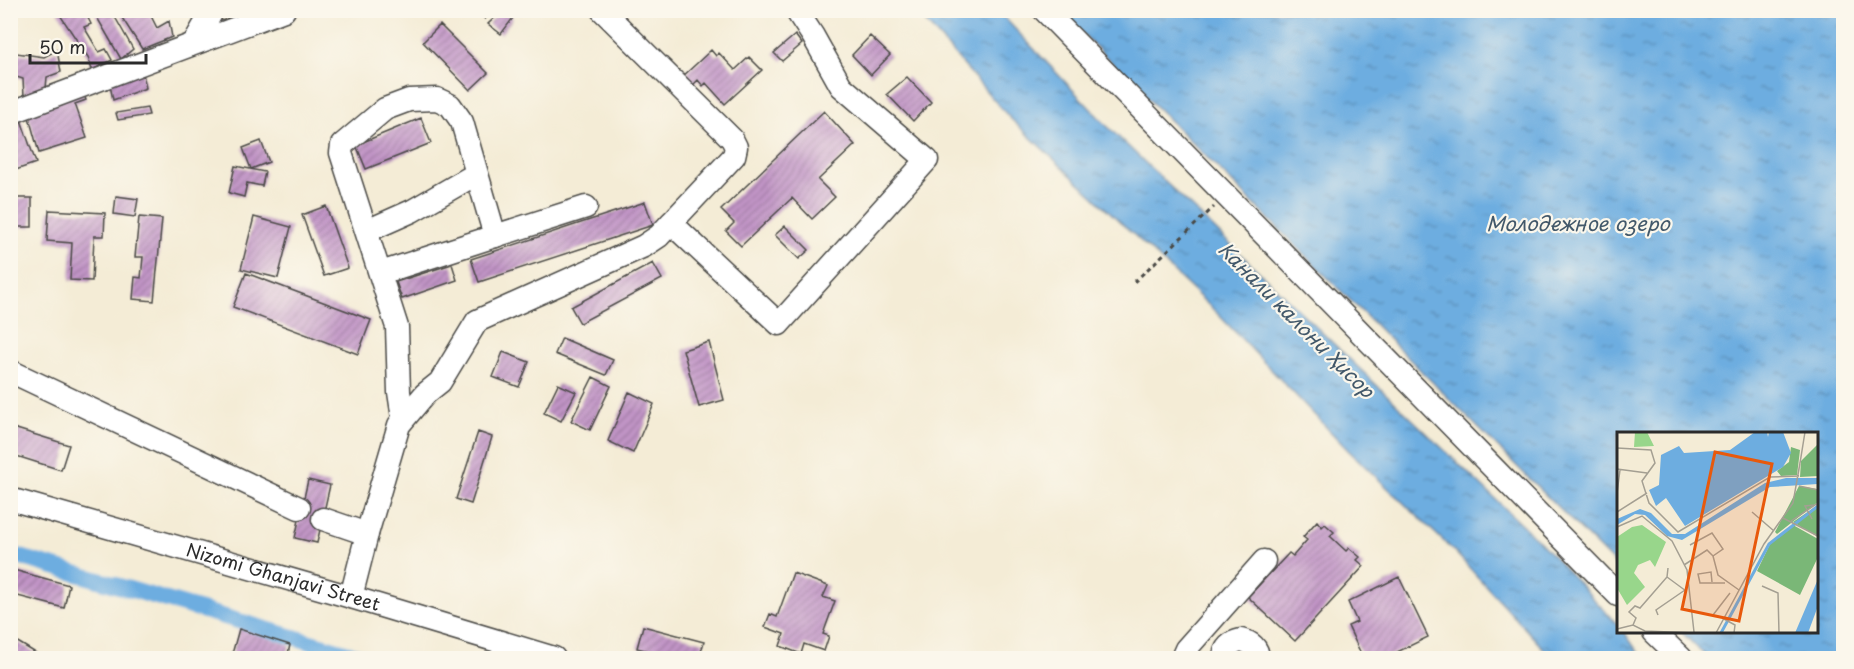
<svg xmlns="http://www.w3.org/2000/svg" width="1854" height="669" viewBox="0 0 1854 669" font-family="'Playpen Sans',sans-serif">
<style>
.water{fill:url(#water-ripples);stroke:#4c6c86;stroke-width:1.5}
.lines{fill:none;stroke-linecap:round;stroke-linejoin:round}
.canal{stroke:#6dade0;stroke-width:16}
.building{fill:url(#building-hatch)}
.minor-casing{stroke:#494845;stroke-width:25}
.path{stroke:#494845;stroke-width:3;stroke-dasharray:4.5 4.5;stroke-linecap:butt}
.minor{stroke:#fff;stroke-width:22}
.labels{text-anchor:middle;stroke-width:4.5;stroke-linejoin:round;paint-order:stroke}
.street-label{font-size:18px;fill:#2b2b2b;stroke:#fbf7ec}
.water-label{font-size:20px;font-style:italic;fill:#42586a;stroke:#fbf7ec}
.inset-river{fill:none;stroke:#6dade0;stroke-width:3}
.inset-road{fill:none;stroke:#a49f92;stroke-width:1.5}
.view{fill:#e8590c;fill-opacity:0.15;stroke:#e8590c;stroke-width:3}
.inset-edge{fill:none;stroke:#2b2b2b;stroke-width:3}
</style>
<defs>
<pattern id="water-ripples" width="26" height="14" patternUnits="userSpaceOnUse" patternTransform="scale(1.5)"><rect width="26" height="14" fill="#6dade0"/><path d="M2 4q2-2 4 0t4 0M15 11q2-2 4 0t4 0" fill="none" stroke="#5a8db6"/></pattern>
<pattern id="building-hatch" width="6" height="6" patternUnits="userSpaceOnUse" patternTransform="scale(1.5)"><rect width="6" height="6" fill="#c194c6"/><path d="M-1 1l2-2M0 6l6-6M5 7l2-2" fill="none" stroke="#9d79a1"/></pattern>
</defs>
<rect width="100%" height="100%" fill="#fbf7ec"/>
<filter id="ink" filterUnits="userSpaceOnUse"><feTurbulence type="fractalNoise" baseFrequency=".0167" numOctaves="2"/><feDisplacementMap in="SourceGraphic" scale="12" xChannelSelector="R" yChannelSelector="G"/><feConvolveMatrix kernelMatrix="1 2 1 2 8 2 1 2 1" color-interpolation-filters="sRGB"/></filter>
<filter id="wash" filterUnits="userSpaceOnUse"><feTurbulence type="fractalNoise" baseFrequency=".008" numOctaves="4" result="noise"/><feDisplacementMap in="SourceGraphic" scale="24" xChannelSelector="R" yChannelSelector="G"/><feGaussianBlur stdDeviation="1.35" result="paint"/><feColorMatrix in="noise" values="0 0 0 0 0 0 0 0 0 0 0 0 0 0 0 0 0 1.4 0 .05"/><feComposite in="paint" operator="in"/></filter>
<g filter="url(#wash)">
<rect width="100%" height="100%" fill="#f4ecd6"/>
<path class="water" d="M 916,11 L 998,11 L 1107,126 L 1541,543 L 1618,625 L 1618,632 L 1624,632 L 1642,658 L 1552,658 L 1454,551 L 1349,451 L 1216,312 L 1009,117 Z
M 1060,11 L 1843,11 L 1843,658 L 1708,658 L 1681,632 L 1816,632 L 1816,434 L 1618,434 L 1618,567 Z"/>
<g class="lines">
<path class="canal" d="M 10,554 L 365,658"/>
</g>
<g id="blocks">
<path class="building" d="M 61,10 L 94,10 L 87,16 L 91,24 L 84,27 L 99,52 L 106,49 L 112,60 L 92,70 L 88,57 L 58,12 Z
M 100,10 L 111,10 L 133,49 L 121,59 L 95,14 Z
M 117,10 L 148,10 L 157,28 L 169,21 L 172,37 L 142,49 Z
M 476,10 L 492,10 L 485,19 Z
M 503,10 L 513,18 L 501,34 L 488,24 Z
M 440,25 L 488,73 L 470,90 L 423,42 Z
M 795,35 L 802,44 L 782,61 L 774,53 Z
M 870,36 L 890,55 L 871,75 L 852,55 Z
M 57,50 L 61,72 L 47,77 L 46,88 L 24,96 L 23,79 L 10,75 L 10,52 L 44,57 Z
M 711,50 L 716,56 L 719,53 L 735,70 L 749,57 L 762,70 L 725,104 L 706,83 L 703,86 L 698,80 L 689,89 L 680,79 Z
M 142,68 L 146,88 L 113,100 L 109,80 Z
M 907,77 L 931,102 L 913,121 L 887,94 Z
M 82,89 L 86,100 L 75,104 L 87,138 L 39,153 L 27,110 Z
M 147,108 L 149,115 L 118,120 L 116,113 Z
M 824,111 L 855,145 L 818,180 L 835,197 L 812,219 L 792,198 L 741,246 L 726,231 L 734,223 L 721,210 Z
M 20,117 L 36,163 L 10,172 L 10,120 Z
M 421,118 L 431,143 L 366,169 L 356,145 Z
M 261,141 L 269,162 L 251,169 L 243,148 Z
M 235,166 L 265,172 L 262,186 L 247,183 L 244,197 L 229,193 Z
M 116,196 L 138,199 L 135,217 L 114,214 Z
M 10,198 L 32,198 L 32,227 L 10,227 Z
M 645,202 L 653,225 L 479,282 L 471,259 Z
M 326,206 L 348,268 L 324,276 L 302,215 Z
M 49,210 L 105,213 L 104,236 L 94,236 L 92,281 L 70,280 L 72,243 L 47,241 Z
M 139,217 L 162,219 L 154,301 L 133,299 L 135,277 L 141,278 L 143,257 L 135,257 Z
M 254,217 L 291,227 L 278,278 L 241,269 Z
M 785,226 L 809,250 L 799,259 L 775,235 Z
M 653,263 L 662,279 L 580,323 L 571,307 Z
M 452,264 L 457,280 L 402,299 L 396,282 Z
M 246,273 L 371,320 L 358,354 L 233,307 Z
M 562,338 L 613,360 L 606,375 L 555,354 Z
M 709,342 L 724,400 L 699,407 L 683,350 Z
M 503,352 L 529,362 L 519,387 L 493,377 Z
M 593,377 L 611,386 L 590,430 L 571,421 Z
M 558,384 L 576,392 L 561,421 L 544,413 Z
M 629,392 L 654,404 L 633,453 L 608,441 Z
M 10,427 L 69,445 L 61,470 L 10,454 Z
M 478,432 L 492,437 L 471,504 L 456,499 Z
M 308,480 L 330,485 L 317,543 L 295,538 Z
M 1317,521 L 1322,527 L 1325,524 L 1334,532 L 1330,536 L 1346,551 L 1349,548 L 1360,557 L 1357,560 L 1364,566 L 1295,641 L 1248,597 L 1289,553 L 1293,556 L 1307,540 L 1303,537 Z
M 10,569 L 69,585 L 64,608 L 10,594 Z
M 793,573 L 828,586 L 823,597 L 835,601 L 823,634 L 829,636 L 824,651 L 804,644 L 801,654 L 780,646 L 784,634 L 765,627 L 770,614 L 777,617 Z
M 1399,577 L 1428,637 L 1385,658 L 1363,658 L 1348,626 L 1357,622 L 1348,602 Z
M 643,626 L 704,642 L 699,658 L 676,658 L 637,648 Z
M 239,629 L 290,645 L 287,658 L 244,658 L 232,654 Z
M 16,641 L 44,658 L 10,658 L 10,650 Z"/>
</g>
</g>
<g filter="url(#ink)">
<use href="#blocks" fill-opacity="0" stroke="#494845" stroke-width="1.5"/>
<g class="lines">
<defs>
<g id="minor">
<path d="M 602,10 L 732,139 L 736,147 L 734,156 L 671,223"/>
<path d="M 1044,10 L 1618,595"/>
<path d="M 194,43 L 213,10"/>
<path d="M 10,113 L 284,10"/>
<path d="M 367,231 L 412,211 L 476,174"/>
<path d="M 495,236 L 586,207"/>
<path d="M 381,273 L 495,236 L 462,122 L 450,105 L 437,99 L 409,100 L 385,109 L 342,145 L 341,153 L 397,327 L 399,392 L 403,418"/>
<path d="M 10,371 L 299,508"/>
<path id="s1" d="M 10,499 L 351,597 L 554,658"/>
<path d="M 323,519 L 367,534"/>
<path d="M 351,597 L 367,534 L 399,425 L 425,394 L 440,382 L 477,321 L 644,246 L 659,236 L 671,223 L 779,324 L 927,160 L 841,86 L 813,36 L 796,10"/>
<path d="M 1654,632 L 1681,658"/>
<path d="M 1182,658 L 1186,649 L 1264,561"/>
<path d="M 1224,658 C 1224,648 1231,642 1241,640 C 1251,642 1258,648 1258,658"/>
</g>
</defs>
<use href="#minor" class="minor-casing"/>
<path class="path" d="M 1134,282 L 1214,207"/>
<use href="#minor" class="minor"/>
</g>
</g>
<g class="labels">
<g class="street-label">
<text dy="6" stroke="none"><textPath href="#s1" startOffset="284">Nizomi Ghanjavi Street</textPath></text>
</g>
<g class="water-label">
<text x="1578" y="231">Молодежное озеро</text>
<text transform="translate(1296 320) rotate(45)" y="7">Канали калони Ҳисор</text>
</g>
</g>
<g transform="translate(1617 432)">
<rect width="201" height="201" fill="#f4ecd6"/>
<path d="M 18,0 L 30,0 L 37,14 L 17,15 ZM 25,93 L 49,110 L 38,135 L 33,128 L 21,133 L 17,141 L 28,155 L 10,173 L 0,156 L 0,105 L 15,95 Z" fill="#98d68b"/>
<path d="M 201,12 L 201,44 L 183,45 L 184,29 ZM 174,15 L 183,18 L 180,43 L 164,44 L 160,39 L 172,30 ZM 182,54 L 200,57 L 201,70 L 160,102 L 158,100 ZM 201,73 L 201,105 L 176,90 ZM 176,93 L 201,107 L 201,125 L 183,163 L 140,139 L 153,112 Z" fill="#7ab777"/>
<path d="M 138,0 L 150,0 L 151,5 L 152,0 L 166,0 L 174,21 L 166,35 L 68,94 L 49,66 L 39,74 L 32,58 L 42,53 L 44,23 L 62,14 L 67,21 L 113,18 ZM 169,46 L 201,46 L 201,52 L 153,55 L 65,108 L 50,104 L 28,83 L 18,82 L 0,93 L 0,87 L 23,77 L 34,81 L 55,102 L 68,102 L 148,51 ZM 201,147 L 201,174 L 191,201 L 178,201 Z" fill="#6dade0"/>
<path class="inset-river" d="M 104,201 L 152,112 L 201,74"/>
<path class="inset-road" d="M 0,16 L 34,18 L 38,31 L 25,49 L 32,71 L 61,100 L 153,45 L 182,44M 183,31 L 188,0M 0,37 L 30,41M 182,54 L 201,58M 0,61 L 3,38M 0,80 L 30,61M 135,80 L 157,99M 166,86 L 201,104M 195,87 L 188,74 L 198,73M 174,89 L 201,71M 0,95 L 25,84 L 55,109 L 70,138 L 77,200M 73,113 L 95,101 L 106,117 L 96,124 L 101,143 L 122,158M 67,133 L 90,118 L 96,124M 50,145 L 69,159M 95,150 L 94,140 L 81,142 L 83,151 L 108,151M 145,154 L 161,161 L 162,201M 41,183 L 39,178 L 68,158M 96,183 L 113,161M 107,187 L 118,193 L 117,201M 16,193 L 19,186 L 12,180 L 18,174 L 23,176 L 50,145 L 51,136M 0,197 L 16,193 L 28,199 L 78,201M 99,201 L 147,112 L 176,71 L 183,31"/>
<path class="view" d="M 98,20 L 155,32 L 122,189 L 65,177 Z"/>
<rect width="201" height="201" class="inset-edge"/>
</g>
<rect width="1854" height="669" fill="none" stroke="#fbf7ec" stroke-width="36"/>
<path d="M30 54v9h116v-9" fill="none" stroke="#2b2b2b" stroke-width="3"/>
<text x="39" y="54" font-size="18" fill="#2b2b2b" stroke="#fbf7ec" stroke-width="4.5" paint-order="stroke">50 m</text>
</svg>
